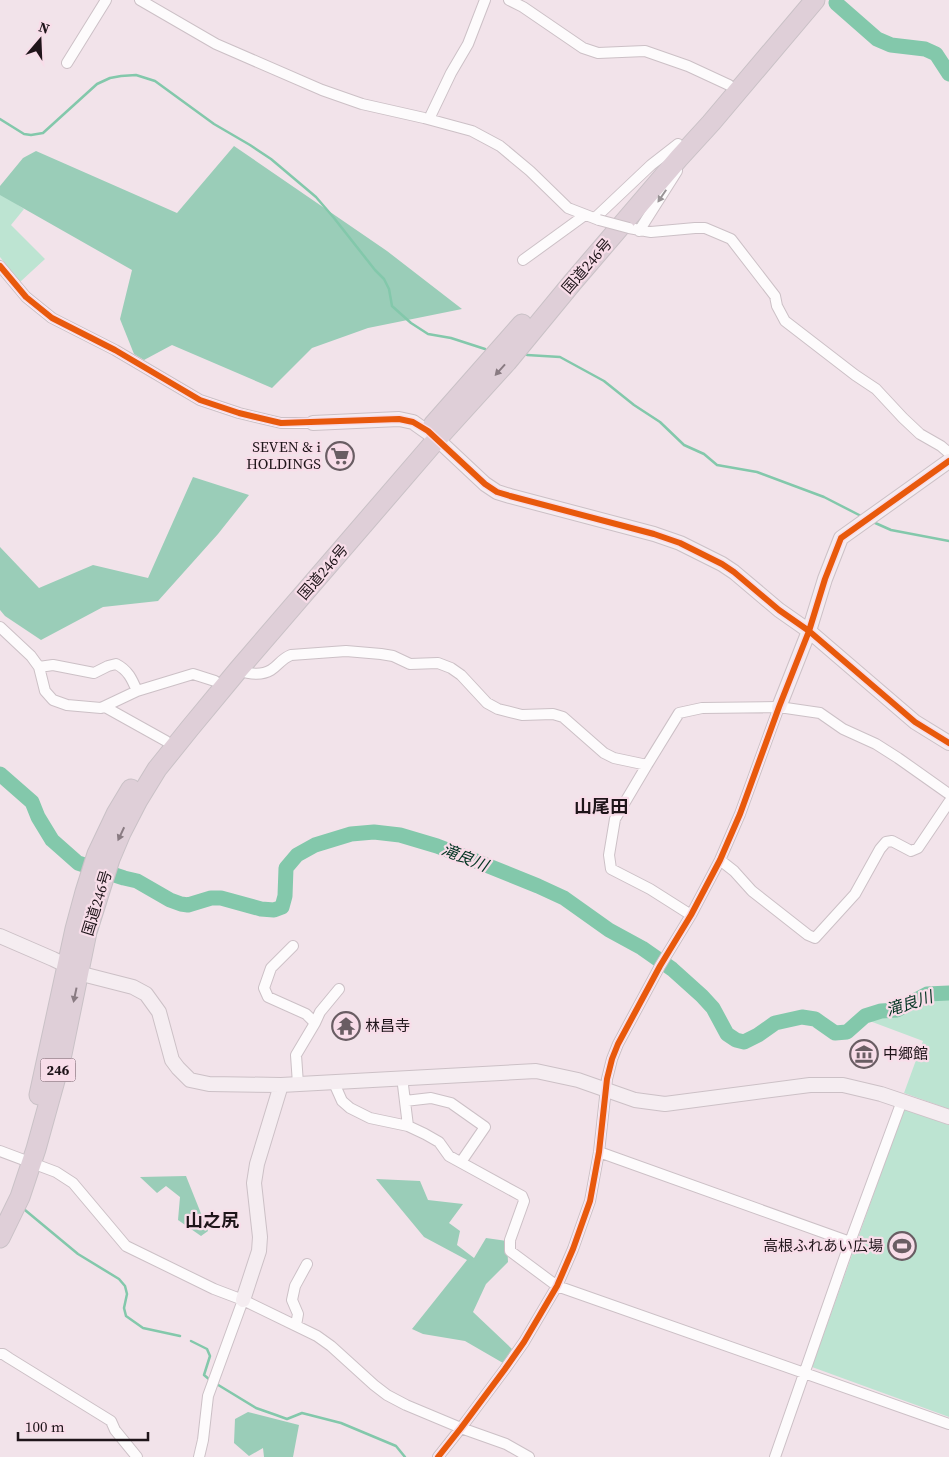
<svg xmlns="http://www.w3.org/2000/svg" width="949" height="1457" viewBox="0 0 949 1457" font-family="'Source Serif 4','Noto Sans JP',serif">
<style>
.green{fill:#bde4d2}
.forest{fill:#9acdb8}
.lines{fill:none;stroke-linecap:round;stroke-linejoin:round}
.stream{stroke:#83c8ab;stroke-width:2.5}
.river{stroke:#83c8ab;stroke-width:15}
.street-casing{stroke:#ccc0c6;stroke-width:12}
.secondary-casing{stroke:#ccc0c6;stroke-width:16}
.highway-casing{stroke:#c9c1c6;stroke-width:21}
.street{stroke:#fdfbfc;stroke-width:10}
.secondary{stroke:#f5edf1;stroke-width:14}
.highway{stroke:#dfcfd8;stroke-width:19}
.street-bridge-casing{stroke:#ccc0c6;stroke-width:12;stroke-linecap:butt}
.street-bridge{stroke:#fdfbfc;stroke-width:10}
.cycleway-casing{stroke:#f8dde9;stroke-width:9}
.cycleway{stroke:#e8590c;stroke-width:6}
.oneway{fill:#999496}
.oneway2{fill:#897b82}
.labels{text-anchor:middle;stroke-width:4.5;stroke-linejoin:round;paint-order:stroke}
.shield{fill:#f8dde9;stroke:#605158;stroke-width:1}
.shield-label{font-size:14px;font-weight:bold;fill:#1f151a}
.street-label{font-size:15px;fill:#1f151a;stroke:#f8dde9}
.poi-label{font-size:15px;fill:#1f151a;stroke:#f8dde9;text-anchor:end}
.water-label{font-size:16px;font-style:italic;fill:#033422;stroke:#f8dde9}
.quarter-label{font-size:18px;font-weight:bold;fill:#1f151a;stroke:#f8dde9}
</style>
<rect width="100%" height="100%" fill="#f2e3ea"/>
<path class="green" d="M 0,193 L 24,209 L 11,225 L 45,259 L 20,282 L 0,257 Z
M 940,998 L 949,999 L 949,1109 L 904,1093 L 923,1041 L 867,1020 C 879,1018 891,1018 903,1013 C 916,1008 926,1002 940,998 Z
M 904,1109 L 949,1125 L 949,1417 L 812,1367 Z"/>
<path class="forest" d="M 234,146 L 387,251 L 462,309 L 368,328 L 312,348 L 272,388 L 172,345 L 144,360 L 134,354 L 120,319 L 132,270 L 0,195 L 0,186 L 23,158 L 36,151 L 177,213 Z
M 193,477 L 249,495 L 218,534 L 158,601 L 103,607 L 41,640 L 5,616 L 0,610 L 0,547 L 39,588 L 93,565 L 148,578 Z
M 186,1176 L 208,1231 L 201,1236 L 178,1220 L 180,1197 L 166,1186 L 157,1193 L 140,1177 Z
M 376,1179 L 420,1181 L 428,1200 L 463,1204 L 449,1223 L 460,1231 L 457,1245 L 474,1258 L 486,1238 L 507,1241 L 508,1262 L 486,1284 L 473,1312 L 512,1349 L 503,1363 L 465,1341 L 423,1334 L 412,1329 L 467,1260 L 424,1237 Z
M 248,1412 L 299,1425 L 293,1457 L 264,1457 L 263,1448 L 249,1456 L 234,1443 L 235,1419 Z"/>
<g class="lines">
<path class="stream" d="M 0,119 L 24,134 L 31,135 L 43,133 L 97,84 L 110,78 L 121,76 L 136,75 L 155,81 L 214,124 L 250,145 L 271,159 L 316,197 L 334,218 L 375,270 L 384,279 L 389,289 L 392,306 L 411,323 L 428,334 L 451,338 L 485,349
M 527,355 L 560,357 L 604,381 L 634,405 L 660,422 L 684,445 L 704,454 L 717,465 L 757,472 L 824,497 L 863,517
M 873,522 L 891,530 L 949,541
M 25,1210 L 78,1254 L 119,1279 L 125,1286 L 127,1294 L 124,1308 L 126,1316 L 143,1328 L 180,1336
M 191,1341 L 207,1349 L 210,1356 L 204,1375 L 210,1380
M 215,1383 L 256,1408 L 276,1415 L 287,1419 L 302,1413 L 341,1423 L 396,1446 L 405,1457"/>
<path class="river" d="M 836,3 L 877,39 L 891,45 L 925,49 L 936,54 L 949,74
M 0,774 L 32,802 L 38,817 L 52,840 L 78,863 L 124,878 L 137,881 L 170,900 L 181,904 L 188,905 L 211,898 L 221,898 L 261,909 L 274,910 L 282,907 L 285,896 L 286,868 L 297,855 L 315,845 L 351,834 L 374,832 L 400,835 L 437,846 L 476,861 L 538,886 L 564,898 L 609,930 L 642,948 L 672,969 L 702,996 L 713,1008 L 727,1034 L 736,1040 L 744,1042 L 758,1035 L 775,1023 L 802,1017 L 815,1019 L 835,1033 L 847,1032 L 865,1016 L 881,1011 L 897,1010 L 927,994 L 949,993"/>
<defs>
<path id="street" d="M 140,0 L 216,44 L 322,90 L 362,104 L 424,118 L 472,131 L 500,146 L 530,171 L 568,208 L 599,220
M 509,0 L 523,7 L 583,48 L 598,53 L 645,51 L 688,66 L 729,85
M 67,63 L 106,0
M 429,119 L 451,73 L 468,44 L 485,0
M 595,218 L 651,165 L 678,144
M 629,228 L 651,232 L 695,228 L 705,228 L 731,239 L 775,296 L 777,306 L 785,321 L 855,375 L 876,389 L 903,418 L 920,434 L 941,446 L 949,453
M 639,231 L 677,171
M 523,260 L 585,215
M 0,266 L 26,297 L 52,318 L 115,350 L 200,400 L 239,413 L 281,423 L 313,423
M 0,627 L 31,656 L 39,667 L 45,691 L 53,700 L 67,705 L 101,708 L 137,691 L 193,674 L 215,681
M 39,667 L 53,665 L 94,673 L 108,666 L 116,664 C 128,670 132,679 137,691
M 238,670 C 249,674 261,676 271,670 C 279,665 281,659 291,655 L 346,651 L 381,654 L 393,656 L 410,664 L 438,663 L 451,668 L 461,675 L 487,703 L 498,709 L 522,715 L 553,714 L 563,717 L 604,753 L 614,758 L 647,765 L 679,713 L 702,708 L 779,707 L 820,713 L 843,729 L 876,744 L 898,758 L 949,794
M 105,707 L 166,741
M 647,765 L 615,819 L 609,855 L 611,869 L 650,889 L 691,915
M 720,860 L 734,871 L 752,891 L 808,935 L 815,938 L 855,894 L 880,849 L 886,842 L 892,841 L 911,851 L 918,848 L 949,802
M 293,946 L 271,968 L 264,988 L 268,997 L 306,1014 L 315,1023 L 296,1055 L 298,1084
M 315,1023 L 320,1012 L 339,989
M 402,1077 L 408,1126
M 334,1083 L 342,1101 L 350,1108 L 370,1118 L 408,1126 L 425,1134 L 439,1142 L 449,1156 L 522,1196 L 524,1201 L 510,1240 L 510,1251 L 557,1286 L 949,1424
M 405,1101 L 431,1098 L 451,1103 L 485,1127 L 461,1162
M 0,1151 L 56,1172 L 73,1183 L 126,1246 L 214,1289 L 243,1300 L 317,1336 L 331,1346 L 374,1385 L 387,1395 L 406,1405 L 461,1428 L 506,1444 L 529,1457
M 599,1152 L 850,1242
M 296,1325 L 298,1314 L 292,1300 L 295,1286 L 307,1264
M 0,1354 L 3,1354 L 9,1358 L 111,1421 L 115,1430 L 137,1457
M 199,1457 L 203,1440 L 208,1396 L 243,1300
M 438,1457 L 461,1428 L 505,1369 L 524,1342 L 557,1286 L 573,1249 L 590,1201 L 599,1152 L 607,1079 L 612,1059 L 618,1044 L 660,966 L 691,915 L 720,860 L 740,814 L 779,707
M 775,1457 L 850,1242 L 902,1101"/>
<path id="secondary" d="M 313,423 L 399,419 L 413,422 L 437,439 L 485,484 L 497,492 L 510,496 L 654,534 L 680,543 L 722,564 L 734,572 L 779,610 L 809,631 L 915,722 L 949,743
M 779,707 L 809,631 L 825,579 L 841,538 L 949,461
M 0,936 L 53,959 L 86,975 L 133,987 L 146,994 L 159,1012 L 172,1060 L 178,1068 L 190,1080 L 209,1084 L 281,1085 L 536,1071 L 578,1080 L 635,1100 L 665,1104 L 810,1085 L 843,1085 L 881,1094 L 949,1117
M 243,1300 L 259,1251 L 260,1237 L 254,1183 L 257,1164 L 281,1085"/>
<path id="highway" d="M 433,425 L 522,324
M 39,1095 L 75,929 L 85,892 L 97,854 L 116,814 L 131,789
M 0,1238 L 20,1197 L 36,1149 L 61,1059 L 87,932 L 110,859 L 121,833 L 138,800 L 157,769 L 190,728 L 238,670 L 437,439 L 507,362 L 572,283 L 679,158 L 711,123 L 815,0"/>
</defs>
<use href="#street" class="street-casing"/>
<use href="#secondary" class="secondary-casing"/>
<use href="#highway" class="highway-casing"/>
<use href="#street" class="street"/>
<use href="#secondary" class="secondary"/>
<use href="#highway" class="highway"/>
<defs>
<path id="street-bridge" d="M 599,220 L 629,228"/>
</defs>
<use href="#street-bridge" class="street-bridge-casing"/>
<use href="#street-bridge" class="street-bridge"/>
<defs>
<path id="cycleway" d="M 0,266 L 26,297 L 52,318 L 115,350 L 200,400 L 239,413 L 281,423 L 399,419 L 413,422 L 428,431 L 485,484 L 497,492 L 510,496 L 654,534 L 680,543 L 722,564 L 734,572 L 779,610 L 809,631 L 915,722 L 949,743
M 438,1457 L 461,1428 L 505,1369 L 524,1342 L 557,1286 L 573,1249 L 590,1201 L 599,1152 L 607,1079 L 612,1059 L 618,1044 L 660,966 L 691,915 L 720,860 L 740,814 L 779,707 L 809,631 L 825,579 L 841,538 L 949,461"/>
</defs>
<use href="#cycleway" class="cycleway-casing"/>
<use href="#cycleway" class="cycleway"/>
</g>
<defs><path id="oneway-solid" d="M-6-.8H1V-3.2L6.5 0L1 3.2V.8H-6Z" transform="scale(1.25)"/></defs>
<use class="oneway" href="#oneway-solid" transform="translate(662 196) rotate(124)"/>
<g class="oneway2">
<use href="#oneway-solid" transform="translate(500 370) rotate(132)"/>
<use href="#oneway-solid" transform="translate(121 834) rotate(115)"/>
<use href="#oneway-solid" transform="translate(75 995) rotate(102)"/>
</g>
<defs>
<symbol id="supermarket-ring" viewBox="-11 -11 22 22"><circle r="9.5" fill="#f8dde9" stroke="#695d63" stroke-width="1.5"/><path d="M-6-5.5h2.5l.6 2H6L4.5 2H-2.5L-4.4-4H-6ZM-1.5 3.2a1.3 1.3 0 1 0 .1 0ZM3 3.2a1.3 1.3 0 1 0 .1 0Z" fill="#695d63"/></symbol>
<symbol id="temple-ring" viewBox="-11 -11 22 22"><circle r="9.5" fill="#f8dde9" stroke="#695d63" stroke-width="1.5"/><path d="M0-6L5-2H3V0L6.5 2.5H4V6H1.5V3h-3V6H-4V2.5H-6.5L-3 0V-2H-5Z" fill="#695d63"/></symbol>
<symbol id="museum-ring" viewBox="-11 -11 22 22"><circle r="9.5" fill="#f8dde9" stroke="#695d63" stroke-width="1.5"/><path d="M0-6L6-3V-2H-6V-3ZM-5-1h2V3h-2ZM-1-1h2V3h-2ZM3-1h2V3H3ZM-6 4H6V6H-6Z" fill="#695d63"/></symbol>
<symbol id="stadium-ring" viewBox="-11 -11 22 22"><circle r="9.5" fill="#f8dde9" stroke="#695d63" stroke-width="1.5"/><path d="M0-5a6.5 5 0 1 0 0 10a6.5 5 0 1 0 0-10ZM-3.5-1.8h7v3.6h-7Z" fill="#695d63"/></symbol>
</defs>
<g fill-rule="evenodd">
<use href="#supermarket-ring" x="324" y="440" width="32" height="32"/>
<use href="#temple-ring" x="330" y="1010" width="32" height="32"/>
<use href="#museum-ring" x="848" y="1038" width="32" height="32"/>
<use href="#stadium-ring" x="886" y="1230" width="32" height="32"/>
</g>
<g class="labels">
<rect class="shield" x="40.5" y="1058.5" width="35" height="23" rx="4"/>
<g class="shield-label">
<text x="58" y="1075">246</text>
</g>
<g class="street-label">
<text transform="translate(587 266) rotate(-49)" y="5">国道246号</text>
<text transform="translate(323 572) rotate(-49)" y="5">国道246号</text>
<text transform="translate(97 903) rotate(-73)" y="5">国道246号</text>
</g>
<g class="poi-label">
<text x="321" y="452">SEVEN &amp; i<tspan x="321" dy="17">HOLDINGS</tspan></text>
<text x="365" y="1031" text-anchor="start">林昌寺</text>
<text x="883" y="1059" text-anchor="start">中郷館</text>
<text x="883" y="1251">高根ふれあい広場</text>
</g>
<g class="water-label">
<text transform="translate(465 857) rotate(22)" y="6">滝良川</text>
<text transform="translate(909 1003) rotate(-18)" y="6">滝良川</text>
</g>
<g class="quarter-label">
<text x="601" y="813">山尾田</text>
<text x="212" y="1227">山之尻</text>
</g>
</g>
<g transform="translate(40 40) rotate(19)" stroke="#f8dde9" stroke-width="4" paint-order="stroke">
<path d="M0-4L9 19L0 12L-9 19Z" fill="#1f151a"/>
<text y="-8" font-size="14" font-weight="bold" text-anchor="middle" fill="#1f151a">N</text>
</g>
<path d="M18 1432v8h130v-8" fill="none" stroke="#1f151a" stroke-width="2.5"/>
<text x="25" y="1432" font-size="15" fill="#1f151a" stroke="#f8dde9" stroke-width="4" paint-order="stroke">100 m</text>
</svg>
